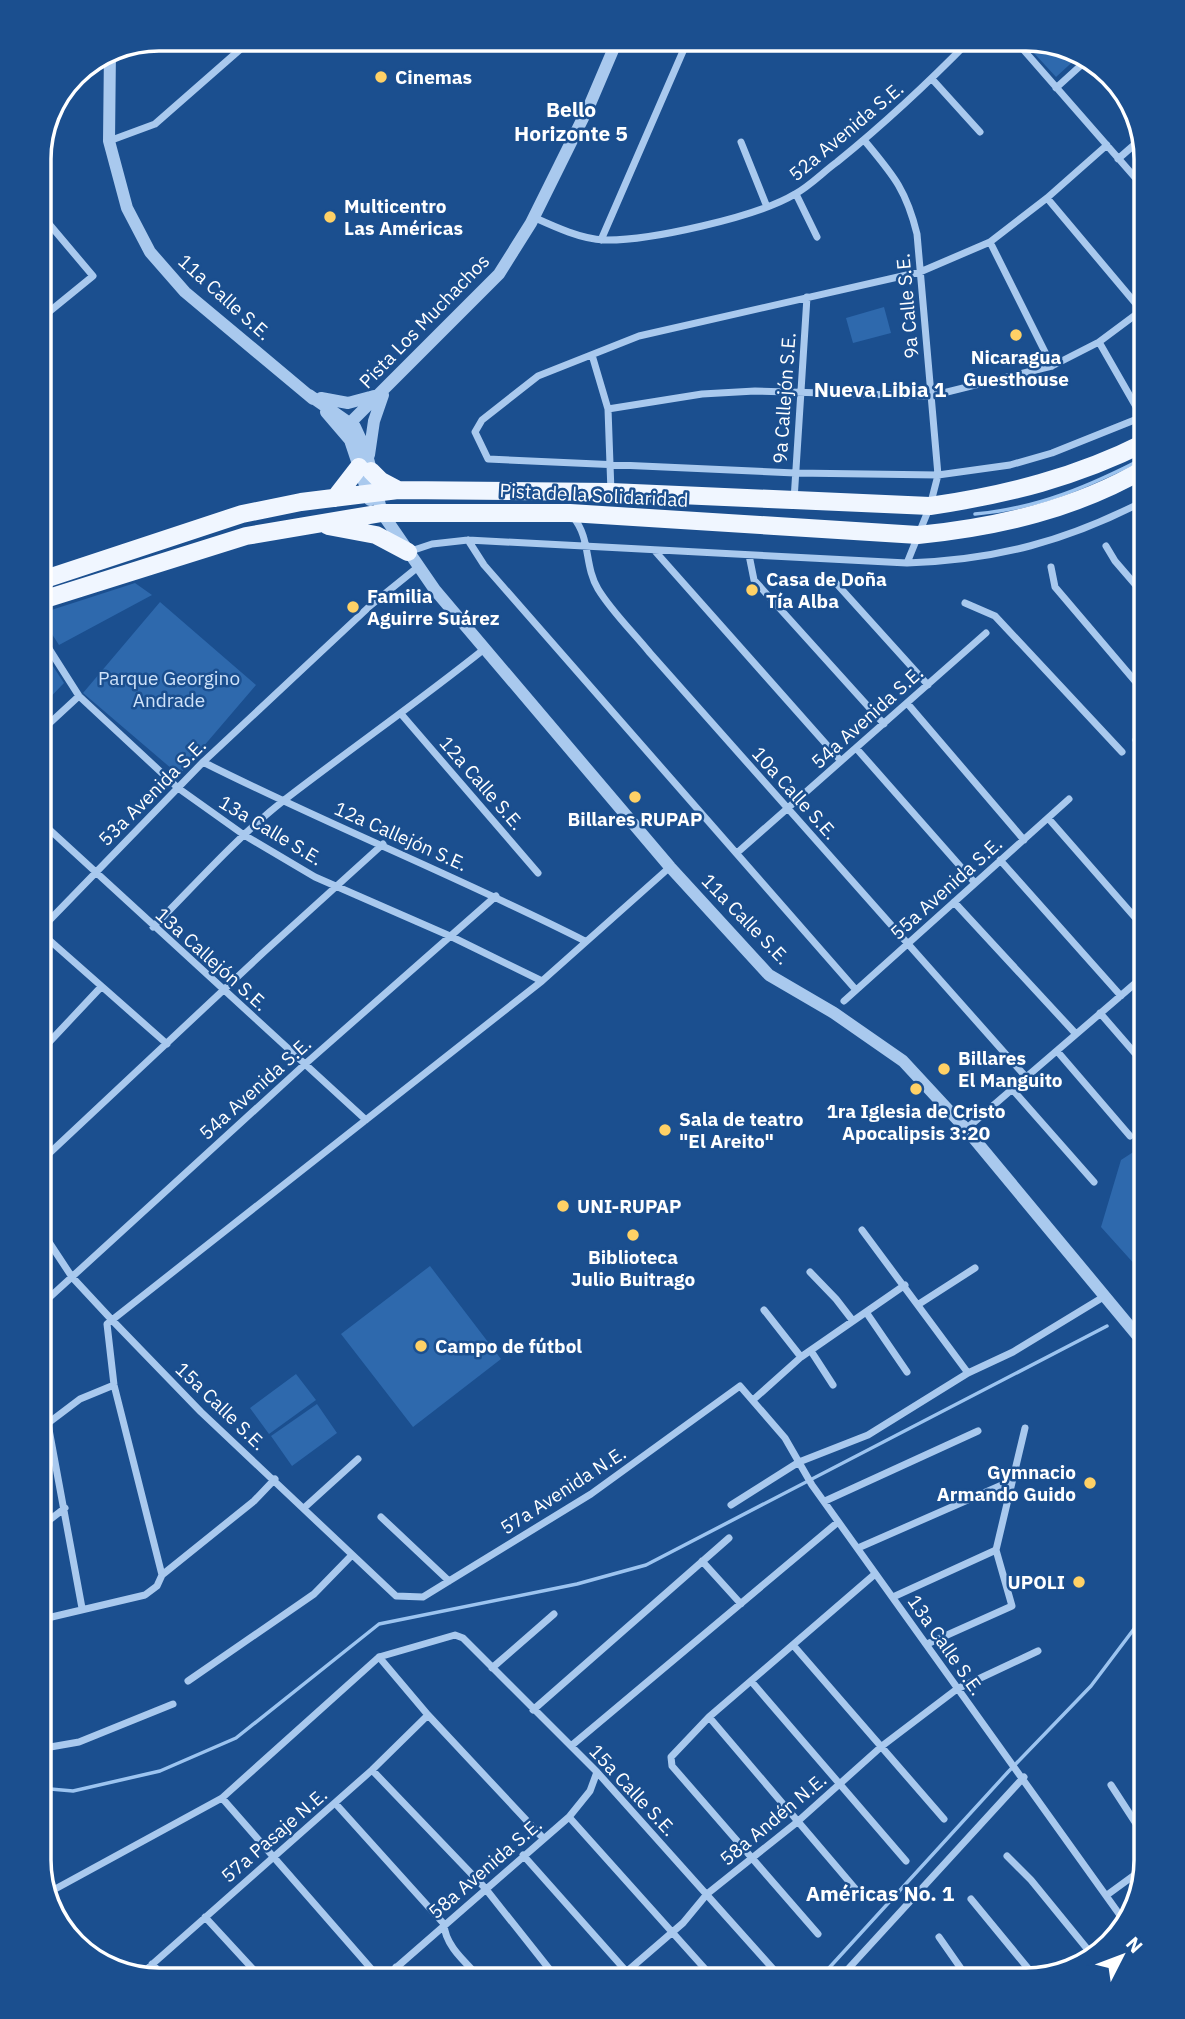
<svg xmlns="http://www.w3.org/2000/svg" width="1185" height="2019" viewBox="0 0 1185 2019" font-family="'IBM Plex Sans',sans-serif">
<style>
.green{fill:#2e69ad}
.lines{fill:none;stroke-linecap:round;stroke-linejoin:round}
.stream{stroke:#9cc4f0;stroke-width:3.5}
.minor{stroke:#a9c9ee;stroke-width:7}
.tertiary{stroke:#a9c9ee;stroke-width:12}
.primary{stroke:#f0f6ff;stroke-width:18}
.poi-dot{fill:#ffd166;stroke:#1b4f8f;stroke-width:2.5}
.labels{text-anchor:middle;stroke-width:5;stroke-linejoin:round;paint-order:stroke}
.poi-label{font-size:19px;font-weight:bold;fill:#fff;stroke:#1b4f8f;text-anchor:start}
.street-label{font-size:19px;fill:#fff;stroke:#1b4f8f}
.park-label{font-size:19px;fill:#cfe3fa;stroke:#1b4f8f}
.neighbourhood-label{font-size:21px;font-weight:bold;fill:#fff;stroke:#1b4f8f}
.rim{fill:none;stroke:#fff;stroke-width:3.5}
</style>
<rect width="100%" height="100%" fill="#1b4f8f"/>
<path class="green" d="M 1021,39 L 1034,39 L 1080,55 L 1056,77 Z
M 884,307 L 891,333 L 853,343 L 846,318 Z
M 135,583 L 152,595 L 59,645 L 39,614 Z
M 160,602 L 256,685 L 179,775 L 83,693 Z
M 39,645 L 64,683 L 39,709 Z
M 1141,1147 L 1146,1149 L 1146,1277 L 1101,1227 L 1121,1160 Z
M 430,1266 L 501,1359 L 413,1427 L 341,1334 Z
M 296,1374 L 316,1400 L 269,1434 L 250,1408 Z
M 317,1404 L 337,1433 L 292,1466 L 271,1436 Z"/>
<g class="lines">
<path class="stream" d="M 975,514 C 1037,509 1092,485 1146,457
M 1138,1319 L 1146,1319
M 39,1788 L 73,1791 L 160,1771 L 236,1738 L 379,1624 L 577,1584 L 646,1565 L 1107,1326
M 818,1980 L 1008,1772 L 1091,1686 L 1146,1613"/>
<path class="minor" d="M 1014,39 L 1146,190
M 93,61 L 110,53
M 932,79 L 980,132
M 1056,88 L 1089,58
M 864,140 C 893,175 906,189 917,234 L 938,475 L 930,506 L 907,563
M 109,141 L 155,124 L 244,46
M 741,142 L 767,207
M 1107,145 L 1047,198 L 990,242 L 920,272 L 639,336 L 538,376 L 482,420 L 475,432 L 488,459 L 795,473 L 938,475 L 1010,465 L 1052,453 L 1142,417
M 1118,159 L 1142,138
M 796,194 L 817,237
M 1047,198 L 1142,311
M 533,217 C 555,227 581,239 604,240 C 649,241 757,217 795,194 C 810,186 823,172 837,162 C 884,124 928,83 971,39
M 601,240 L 687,42
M 990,242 L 1052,366
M 39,296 L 51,310
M 39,320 L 93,276 L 39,212
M 1099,342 L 1146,424
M 592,355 L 608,409 L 611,492
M 608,409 L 702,394 L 755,391 L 931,396 L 1052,366 L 1099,342 L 1146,307
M 794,500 L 807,297
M 573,517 C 591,538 584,566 598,589 C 612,612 633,632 650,653 L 1026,1077
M 468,540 L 484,565 L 856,990
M 1106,546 L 1115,561 L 1146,597
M 654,550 L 841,761
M 408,552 L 432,544 L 468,540 L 907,563 C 997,560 1067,541 1146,500
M 749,555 L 754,580 L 884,724
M 1051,567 L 1055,587 L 1146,694
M 835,582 L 928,685
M 965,603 L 995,616 L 1122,752
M 39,633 L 79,696 L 178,788 L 244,835 L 315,877 L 450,936 L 542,981
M 907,703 L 1024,840
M 402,715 L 538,873
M 39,733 L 79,696
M 1136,740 L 1146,752
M 856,748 L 975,883
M 203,762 C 328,825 459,877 585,941
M 1048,818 L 1146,930
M 39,820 L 366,1120
M 738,852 L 986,633
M 1000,860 L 1121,996
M 954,902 L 1076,1034
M 153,927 C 195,885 236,838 283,801 C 349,750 418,702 483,650
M 39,931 L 203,762 L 371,605 L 418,567
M 39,931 L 167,1044
M 844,1001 L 1069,799
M 1100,1013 L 1146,1066
M 1057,1051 L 1130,1136
M 39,1053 L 101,987
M 1012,1089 L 1094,1182
M 966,1129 L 1146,974
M 39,1163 L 265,951 L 383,844
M 39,1227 L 72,1277 L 111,1319 L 201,1412 L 396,1596 L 423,1597 L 449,1581 L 591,1494 L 740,1386 L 785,1438 L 812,1485 L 1127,1925
M 862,1230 L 968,1373
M 810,1272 L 836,1299 L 853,1321
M 919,1304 L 975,1268
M 39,1307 L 304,1065 L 496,896
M 764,1310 L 801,1357
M 866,1312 L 907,1372
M 811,1351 L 833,1385
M 753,1400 L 801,1357 L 905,1285
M 48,1424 L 82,1608
M 39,1430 L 80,1399 L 114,1385
M 825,1501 L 978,1431
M 731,1505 L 799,1462 L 868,1435 L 968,1373 L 1013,1352 L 1105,1296
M 304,1508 L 358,1459
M 381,1517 L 449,1581
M 39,1528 L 65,1508
M 858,1548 L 1011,1481
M 702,1561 L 741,1604
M 162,1575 L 254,1501 L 275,1479
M 893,1597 L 996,1550
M 39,1620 L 145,1595 L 157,1586 L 162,1575 L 114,1385 L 107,1324 L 542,981 L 670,867
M 927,1644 L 1012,1606 L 996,1550 L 1025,1428
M 793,1645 L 944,1819
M 379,1657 L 428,1715 L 543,1838
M 492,1668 L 554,1614
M 188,1681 L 314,1594 L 352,1555
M 751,1681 L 906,1861
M 533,1710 L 729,1538
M 709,1717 L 864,1899
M 571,1746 L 838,1522
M 39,1749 L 79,1742 L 173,1704
M 372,1770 L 485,1888 L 558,1980
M 1111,1785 L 1146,1839
M 222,1798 L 381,1980
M 335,1803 L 444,1924 C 445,1947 468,1964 482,1980
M 569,1817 L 715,1980
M 523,1855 L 634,1980
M 1007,1856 L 1031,1880 L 1093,1956
M 46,1894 L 222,1798 L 379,1657 L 455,1635 L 463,1638 L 597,1772 L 783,1980
M 1107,1895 L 1144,1868
M 971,1899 L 1036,1978
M 205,1917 L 263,1980
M 818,1934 L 672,1766 L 671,1757 L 709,1717 L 875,1574
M 939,1937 L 969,1980
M 152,1964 L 167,1980
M 396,1967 L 407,1980
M 139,1976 L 372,1770 L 428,1715
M 382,1980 L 569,1817 L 590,1791 L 597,1772
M 617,1980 L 683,1923 L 707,1894 L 796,1823 L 882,1746 L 957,1689 L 1038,1651
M 838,1980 L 1024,1777"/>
<path class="tertiary" d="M 110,50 L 109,141 L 127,208 L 150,252 L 185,292 L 313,399
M 309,395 L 355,427 L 366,451 L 382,513 L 435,590 L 670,867 L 769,975 L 834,1013 L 903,1061 L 966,1129 L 1146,1346
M 321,398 L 348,403 L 374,396
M 326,412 L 350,440 L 370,500
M 346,427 L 499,274 L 531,223 L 590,104 L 616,43
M 369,455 L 374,421 L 383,395"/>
<path class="primary" d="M 371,471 L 381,481 L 398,490
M 335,498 L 359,467
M 328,526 L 376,535 L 408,552
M 39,581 L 242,514 L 301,502 L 398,490 L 611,492 L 930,506 C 1006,495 1077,477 1146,442
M 39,601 L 246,536 L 382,513 L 570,513 L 918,535 C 998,527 1076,509 1146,468"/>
</g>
<g class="poi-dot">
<circle cx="381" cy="77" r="7"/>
<circle cx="330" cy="217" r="7"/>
<circle cx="1016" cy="335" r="7"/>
<circle cx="752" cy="590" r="7"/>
<circle cx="353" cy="607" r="7"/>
<circle cx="635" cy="797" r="7"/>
<circle cx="944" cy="1069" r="7"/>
<circle cx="916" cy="1089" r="7"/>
<circle cx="665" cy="1130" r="7"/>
<circle cx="563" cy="1206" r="7"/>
<circle cx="633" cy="1235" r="7"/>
<circle cx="421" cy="1346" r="7"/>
<circle cx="1090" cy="1483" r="7"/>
<circle cx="1079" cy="1582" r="7"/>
</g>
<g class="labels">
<g class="poi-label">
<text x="395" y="84">Cinemas</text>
<text x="344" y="213">Multicentro<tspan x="344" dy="22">Las Américas</tspan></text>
<text x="1016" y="364" text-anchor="middle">Nicaragua<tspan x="1016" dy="22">Guesthouse</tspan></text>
<text x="766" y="586">Casa de Doña<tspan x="766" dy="22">Tía Alba</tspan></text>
<text x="367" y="603">Familia<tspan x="367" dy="22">Aguirre Suárez</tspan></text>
<text x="635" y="826" text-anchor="middle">Billares RUPAP</text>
<text x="958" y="1065">Billares<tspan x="958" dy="22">El Manguito</tspan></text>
<text x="916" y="1118" text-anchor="middle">1ra Iglesia de Cristo<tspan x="916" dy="22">Apocalipsis 3:20</tspan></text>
<text x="679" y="1126">Sala de teatro<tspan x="679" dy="22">"El Areito"</tspan></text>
<text x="577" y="1213">UNI-RUPAP</text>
<text x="633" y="1264" text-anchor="middle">Biblioteca<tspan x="633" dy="22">Julio Buitrago</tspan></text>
<text x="435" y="1353">Campo de fútbol</text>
<text x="1076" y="1479" text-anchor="end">Gymnacio<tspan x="1076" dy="22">Armando Guido</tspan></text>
<text x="1065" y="1589" text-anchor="end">UPOLI</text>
</g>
<g class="street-label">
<text transform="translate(846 131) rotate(-40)" y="7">52a Avenida S.E.</text>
<text transform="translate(225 297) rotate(42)" y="7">11a Calle S.E.</text>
<text transform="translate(907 306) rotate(-95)" y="7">9a Calle S.E.</text>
<text transform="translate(424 321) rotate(-46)" y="7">Pista Los Muchachos</text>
<text transform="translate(784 398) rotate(-86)" y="7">9a Callejón S.E.</text>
<text transform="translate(594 495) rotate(3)" y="7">Pista de la Solidaridad</text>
<text transform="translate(867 717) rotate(-42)" y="7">54a Avenida S.E.</text>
<text transform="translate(482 783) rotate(49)" y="7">12a Calle S.E.</text>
<text transform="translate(152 792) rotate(-45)" y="7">53a Avenida S.E.</text>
<text transform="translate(795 793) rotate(48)" y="7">10a Calle S.E.</text>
<text transform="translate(271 830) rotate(31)" y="7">13a Calle S.E.</text>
<text transform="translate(401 836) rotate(24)" y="7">12a Callejón S.E.</text>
<text transform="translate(946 888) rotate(-42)" y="7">55a Avenida S.E.</text>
<text transform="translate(746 919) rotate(46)" y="7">11a Calle S.E.</text>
<text transform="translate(212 959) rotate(42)" y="7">13a Callejón S.E.</text>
<text transform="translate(255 1088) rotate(-42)" y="7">54a Avenida S.E.</text>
<text transform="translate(221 1406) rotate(44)" y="7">15a Calle S.E.</text>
<text transform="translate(563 1490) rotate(-33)" y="7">57a Avenida N.E.</text>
<text transform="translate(946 1645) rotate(55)" y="7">13a Calle S.E.</text>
<text transform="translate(633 1790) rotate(47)" y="7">15a Calle S.E.</text>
<text transform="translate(773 1819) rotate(-40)" y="7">58a Andén N.E.</text>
<text transform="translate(274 1835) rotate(-41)" y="7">57a Pasaje N.E.</text>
<text transform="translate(485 1868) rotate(-41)" y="7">58a Avenida S.E.</text>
</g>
<g class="park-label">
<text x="169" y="685">Parque Georgino<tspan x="169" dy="22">Andrade</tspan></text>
</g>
<g class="neighbourhood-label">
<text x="571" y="117">Bello<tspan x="571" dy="24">Horizonte 5</tspan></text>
<text x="880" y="397">Nueva Libia 1</text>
<text x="880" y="1901">Américas No. 1</text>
</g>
</g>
<path d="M0 0H1185V2019H0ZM159 51H1026A108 108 0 0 1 1134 159V1860A108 108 0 0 1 1026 1968H159A108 108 0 0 1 51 1860V159A108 108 0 0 1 159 51Z" fill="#1b4f8f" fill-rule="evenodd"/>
<path class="rim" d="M159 51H1026A108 108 0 0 1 1134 159V1860A108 108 0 0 1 1026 1968H159A108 108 0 0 1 51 1860V159A108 108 0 0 1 159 51Z"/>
<g transform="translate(1122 1956) rotate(48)" stroke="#1b4f8f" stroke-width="5" paint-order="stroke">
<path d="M0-5L12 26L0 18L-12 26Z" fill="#ffffff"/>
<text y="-10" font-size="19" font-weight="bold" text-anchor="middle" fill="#ffffff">N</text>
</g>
</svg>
